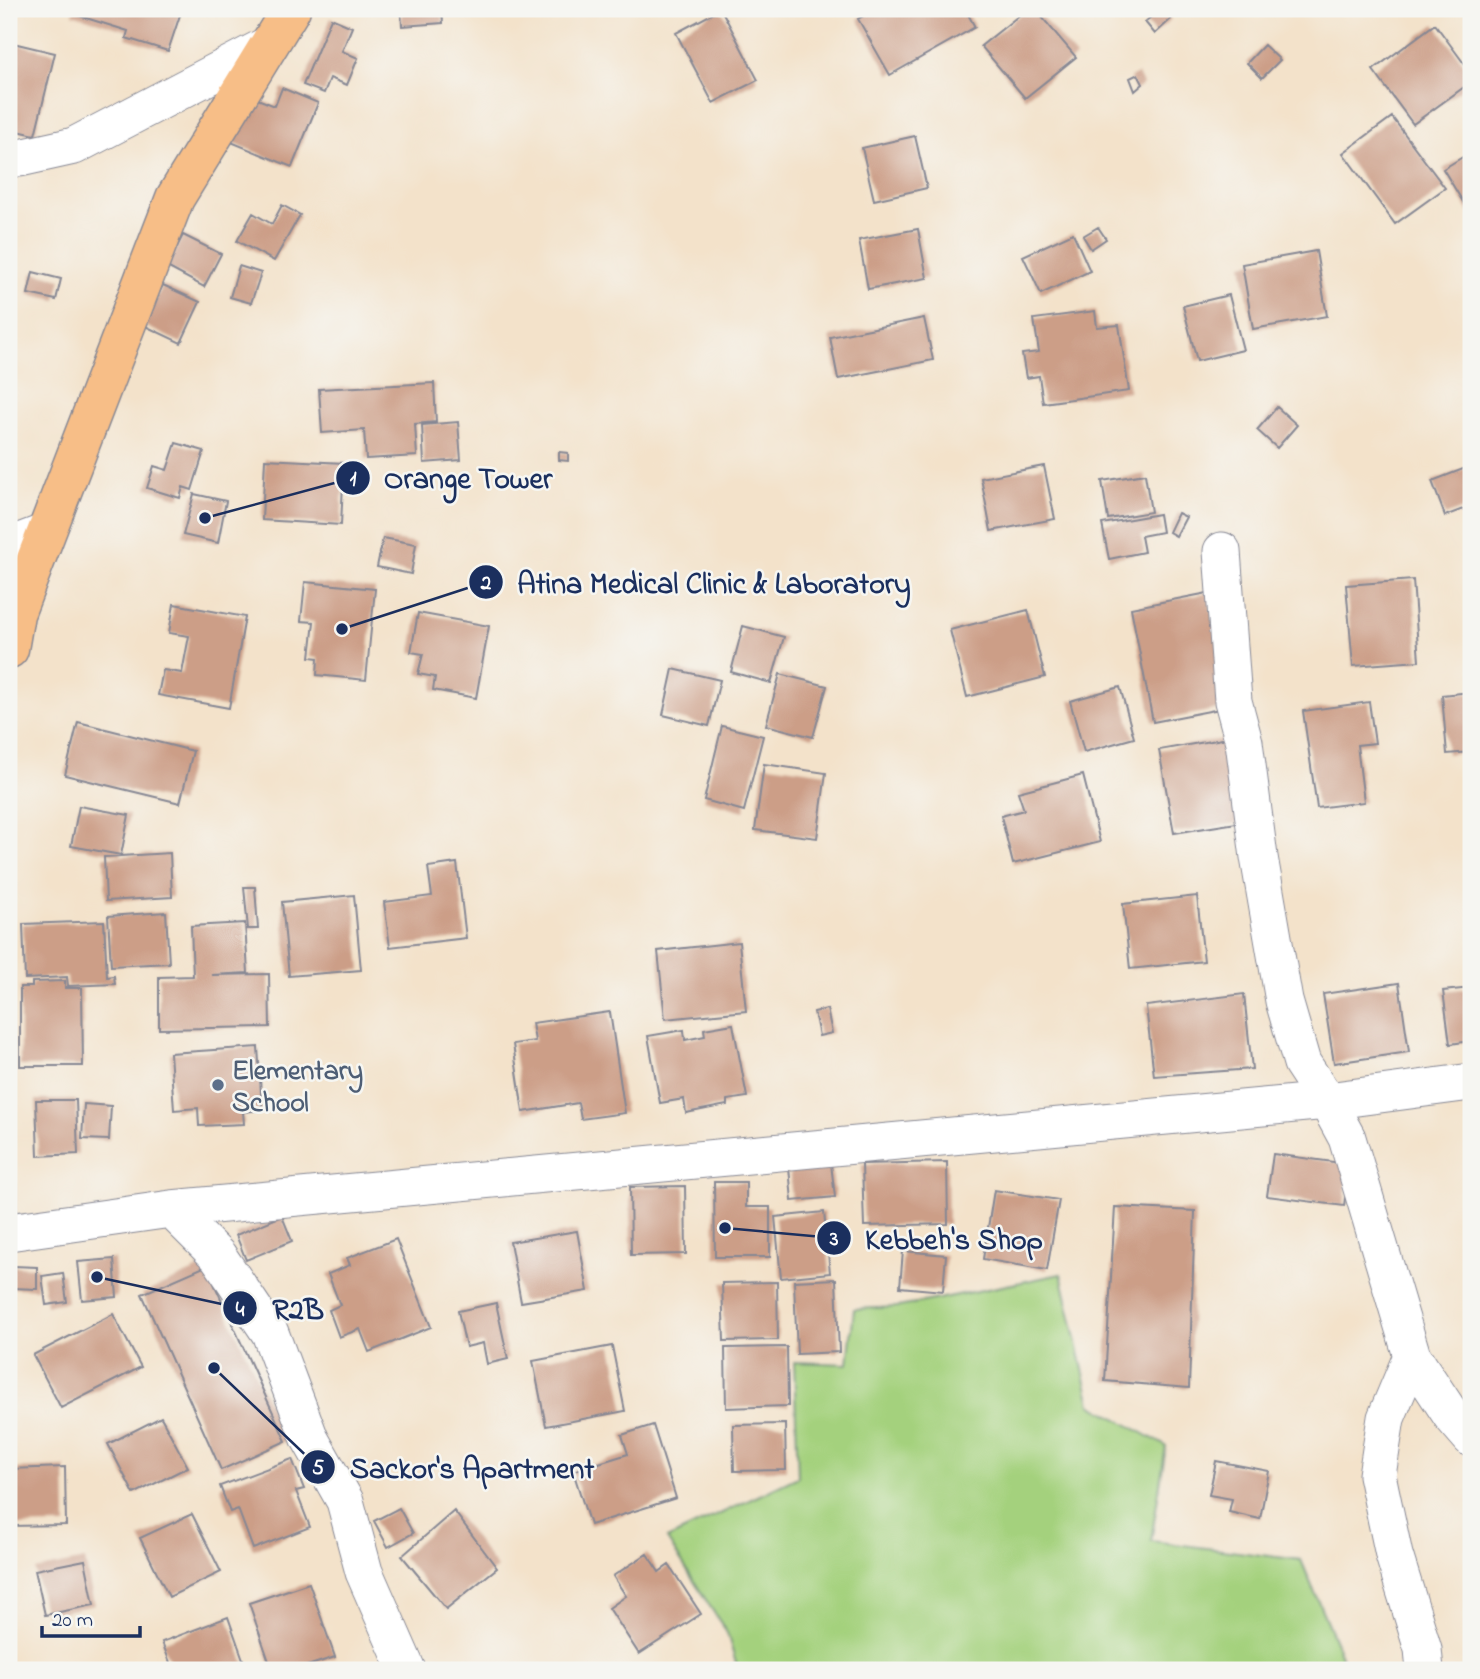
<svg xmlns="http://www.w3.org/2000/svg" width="1480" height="1679" viewBox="0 0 1480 1679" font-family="'Indie Flower',sans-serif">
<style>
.green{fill:#a4d17d;stroke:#60806e;stroke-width:2}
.building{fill:#cc9e87}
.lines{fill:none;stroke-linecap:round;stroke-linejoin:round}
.minor-casing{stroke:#878894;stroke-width:39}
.major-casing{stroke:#878894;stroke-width:41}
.minor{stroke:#fff;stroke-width:37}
.major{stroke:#f7be87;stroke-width:38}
.service-dot{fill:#5c6f8a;stroke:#f6f6f2;stroke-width:2.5}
.labels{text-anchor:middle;stroke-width:5;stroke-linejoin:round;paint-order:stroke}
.service-label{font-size:28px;font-weight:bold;fill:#4e5e75;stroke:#f6f6f2;text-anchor:start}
.leader{fill:none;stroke:#1b2f5e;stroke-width:2.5}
.callout-dot{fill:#1b2f5e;stroke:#f6f6f2;stroke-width:2.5}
.mark-label{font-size:21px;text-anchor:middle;font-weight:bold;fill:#fff}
.callout-label{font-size:30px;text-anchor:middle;font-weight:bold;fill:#1b2f5e;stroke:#f6f6f2;stroke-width:5;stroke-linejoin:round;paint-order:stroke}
</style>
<rect width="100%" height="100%" fill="#f6f6f2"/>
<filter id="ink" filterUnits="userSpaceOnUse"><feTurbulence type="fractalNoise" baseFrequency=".0143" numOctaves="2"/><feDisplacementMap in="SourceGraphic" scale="14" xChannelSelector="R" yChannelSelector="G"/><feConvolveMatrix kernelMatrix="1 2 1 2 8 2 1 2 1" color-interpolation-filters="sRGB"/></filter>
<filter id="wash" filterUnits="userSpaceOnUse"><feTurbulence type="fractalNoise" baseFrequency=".00686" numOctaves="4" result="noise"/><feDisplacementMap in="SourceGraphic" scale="28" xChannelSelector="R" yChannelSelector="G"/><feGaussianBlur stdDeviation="1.57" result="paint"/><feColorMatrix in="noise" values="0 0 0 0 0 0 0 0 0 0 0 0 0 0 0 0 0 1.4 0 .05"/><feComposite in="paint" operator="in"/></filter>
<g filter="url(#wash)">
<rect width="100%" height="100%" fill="#f3e2ca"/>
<path class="green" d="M 1061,1274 L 1091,1404 L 1166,1446 L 1151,1541 L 1301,1560 L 1347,1670 L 738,1670 L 727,1633 L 667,1539 L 798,1477 L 794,1362 L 848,1364 L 854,1309 L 899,1307 Z"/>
<g id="blocks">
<path class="building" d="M 74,9 L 182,9 L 168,51 L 126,38 L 128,31 L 73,14 Z
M 401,9 L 442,9 L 443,23 L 402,26 Z
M 721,9 L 758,80 L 713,103 L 676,33 Z
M 876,9 L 965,9 L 975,27 L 890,75 L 858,19 Z
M 1027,9 L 1035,9 L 1076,57 L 1025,98 L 981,46 Z
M 1160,9 L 1171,19 L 1155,34 L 1145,22 Z
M 331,18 L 352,27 L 342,51 L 358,58 L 347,85 L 330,78 L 324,93 L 303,85 Z
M 1435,24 L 1471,73 L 1471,82 L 1413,124 L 1373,70 Z
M 9,42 L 55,53 L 35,135 L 9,129 Z
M 1264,45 L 1280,60 L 1262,78 L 1247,63 Z
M 1138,74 L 1143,84 L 1135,91 L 1130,78 Z
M 282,88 L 318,103 L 292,167 L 231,142 L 250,96 L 275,106 Z
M 1392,117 L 1445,188 L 1395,224 L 1343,153 Z
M 915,136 L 927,188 L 874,200 L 862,148 Z
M 1471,152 L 1471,215 L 1443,169 Z
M 282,205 L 300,215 L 274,261 L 237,241 L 253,213 L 272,224 Z
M 1098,227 L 1106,239 L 1091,249 L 1083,236 Z
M 918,229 L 927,278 L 868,289 L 859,240 Z
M 1073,233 L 1090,271 L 1041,294 L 1023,256 Z
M 183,235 L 221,254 L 204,287 L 167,267 Z
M 1316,251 L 1327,316 L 1253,329 L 1242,264 Z
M 239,266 L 261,273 L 251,303 L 230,297 Z
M 33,272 L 61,279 L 56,300 L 28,294 Z
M 163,285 L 200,302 L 181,343 L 143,325 Z
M 1229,295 L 1243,350 L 1197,361 L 1183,306 Z
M 1095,311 L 1097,327 L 1119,325 L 1129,391 L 1043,403 L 1039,376 L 1026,378 L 1022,354 L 1039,352 L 1034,319 Z
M 924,318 L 933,360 L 838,379 L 830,337 Z
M 434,383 L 436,422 L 415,424 L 417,456 L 366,459 L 364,430 L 322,433 L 319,389 Z
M 1277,407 L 1297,425 L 1277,448 L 1257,430 Z
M 458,422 L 461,460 L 424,463 L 422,425 Z
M 176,443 L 204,451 L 192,490 L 183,487 L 180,498 L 147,488 L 154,466 L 167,470 Z
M 559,452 L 568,453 L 568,461 L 559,460 Z
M 265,459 L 344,463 L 341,525 L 262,520 Z
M 1044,466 L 1055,519 L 991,531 L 981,478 Z
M 1471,466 L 1471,506 L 1445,516 L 1432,481 Z
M 1145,474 L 1151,512 L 1108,519 L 1102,481 Z
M 194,494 L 226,501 L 218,543 L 183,535 Z
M 1178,513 L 1186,517 L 1176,536 L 1169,532 Z
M 1159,514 L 1162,532 L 1141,536 L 1144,552 L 1109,559 L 1102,524 Z
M 383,538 L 416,544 L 411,574 L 377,567 Z
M 1413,580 L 1419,661 L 1353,666 L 1346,585 Z
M 305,582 L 375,589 L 366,680 L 317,675 L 318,658 L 310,657 L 314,622 L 301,621 Z
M 1208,593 L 1230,707 L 1153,722 L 1131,608 Z
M 174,604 L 245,617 L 229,708 L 158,695 L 163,670 L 182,673 L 189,636 L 169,633 Z
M 1028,610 L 1045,677 L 967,697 L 950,630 Z
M 418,613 L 489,626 L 476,698 L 433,690 L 435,677 L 418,674 L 423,654 L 411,652 Z
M 743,626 L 784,637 L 771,683 L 731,672 Z
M 673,669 L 720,680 L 709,726 L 663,715 Z
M 780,674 L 827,686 L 813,737 L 766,725 Z
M 1120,687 L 1134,738 L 1084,752 L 1070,701 Z
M 1471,692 L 1471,752 L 1447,754 L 1442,695 Z
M 1369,702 L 1375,743 L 1357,745 L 1364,802 L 1317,808 L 1303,711 Z
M 78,722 L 193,751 L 180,803 L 65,775 Z
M 722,726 L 763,736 L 744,811 L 704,800 Z
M 1234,737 L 1249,821 L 1174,833 L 1159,750 Z
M 764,764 L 826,773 L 817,838 L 755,830 Z
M 1083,775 L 1100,842 L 1013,864 L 1001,816 L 1024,810 L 1018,792 Z
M 79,806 L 129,815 L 121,855 L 71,846 Z
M 170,853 L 172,897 L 106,901 L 104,857 Z
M 457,863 L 466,938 L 390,947 L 384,902 L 432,896 L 428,867 Z
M 244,887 L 255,887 L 258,929 L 248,929 Z
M 354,895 L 361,970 L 289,976 L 282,902 Z
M 1197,896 L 1204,961 L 1130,969 L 1123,904 Z
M 166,912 L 169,963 L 111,966 L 108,916 Z
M 104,921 L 107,977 L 114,976 L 115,984 L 68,986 L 67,977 L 25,979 L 23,924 Z
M 245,923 L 248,973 L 212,975 L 269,974 L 270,1027 L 159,1029 L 159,977 L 193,976 L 191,926 Z
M 739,942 L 746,1011 L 665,1019 L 658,951 Z
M 65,981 L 65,988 L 82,988 L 83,1066 L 20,1066 L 20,987 L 32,987 L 32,982 Z
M 1399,983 L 1409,1052 L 1334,1063 L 1323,994 Z
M 1471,988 L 1471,1041 L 1450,1044 L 1443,991 Z
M 1244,994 L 1252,1069 L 1154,1076 L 1146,1006 Z
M 827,1009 L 832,1033 L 819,1036 L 814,1012 Z
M 610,1012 L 625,1113 L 581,1119 L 578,1103 L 523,1112 L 513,1044 L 535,1041 L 532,1023 Z
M 733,1024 L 747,1097 L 727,1100 L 727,1105 L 686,1113 L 684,1099 L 660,1103 L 648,1036 L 684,1030 L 685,1040 L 705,1036 L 704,1029 Z
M 258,1047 L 262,1110 L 243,1112 L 244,1124 L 199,1126 L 198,1108 L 174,1110 L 170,1053 Z
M 36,1100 L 76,1100 L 78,1154 L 38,1156 Z
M 84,1104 L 111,1106 L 109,1140 L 82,1139 Z
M 1273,1154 L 1349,1164 L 1344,1206 L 1267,1196 Z
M 947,1162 L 948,1224 L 864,1226 L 862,1164 Z
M 831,1164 L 835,1197 L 792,1201 L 789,1167 Z
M 9,1179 L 15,1179 L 16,1218 L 9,1218 Z
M 714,1182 L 746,1182 L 746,1207 L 770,1207 L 770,1257 L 715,1257 Z
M 685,1186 L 686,1254 L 631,1255 L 630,1187 Z
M 994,1190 L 1059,1200 L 1047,1270 L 983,1259 Z
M 1115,1207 L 1195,1211 L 1189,1388 L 1105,1381 Z
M 824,1212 L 830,1273 L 781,1278 L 775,1217 Z
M 282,1216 L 292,1241 L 246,1260 L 236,1235 Z
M 577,1231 L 588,1291 L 521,1302 L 510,1242 Z
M 396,1239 L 431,1327 L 369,1352 L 360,1329 L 339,1337 L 329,1310 L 340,1305 L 328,1274 L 350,1265 L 347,1258 Z
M 903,1251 L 946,1255 L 943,1291 L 900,1287 Z
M 114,1259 L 117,1297 L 82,1300 L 78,1262 Z
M 13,1266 L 37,1267 L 37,1289 L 12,1288 Z
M 206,1266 L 286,1441 L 221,1470 L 142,1294 Z
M 63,1273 L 67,1302 L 46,1305 L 42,1276 Z
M 836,1279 L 839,1352 L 797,1354 L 794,1281 Z
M 777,1282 L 778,1340 L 724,1341 L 722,1283 Z
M 496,1303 L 508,1359 L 487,1364 L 483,1343 L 466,1347 L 458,1311 Z
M 113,1314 L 141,1367 L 61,1408 L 33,1355 Z
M 612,1346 L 625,1411 L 546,1426 L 533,1361 Z
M 787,1347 L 788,1406 L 726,1408 L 725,1348 Z
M 161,1417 L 188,1467 L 134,1494 L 108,1444 Z
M 785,1424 L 786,1470 L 734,1471 L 733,1425 Z
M 653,1425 L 676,1498 L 590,1525 L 573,1471 L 628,1454 L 622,1435 Z
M 292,1459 L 304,1489 L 296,1491 L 310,1527 L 253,1549 L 238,1509 L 230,1512 L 220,1486 Z
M 1216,1461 L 1269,1471 L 1260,1519 L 1229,1512 L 1232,1499 L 1209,1495 Z
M 65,1467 L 66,1525 L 9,1526 L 9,1469 Z
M 399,1508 L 413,1533 L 388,1547 L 374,1521 Z
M 454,1511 L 497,1568 L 446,1609 L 402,1556 Z
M 192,1514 L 221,1572 L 169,1597 L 140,1538 Z
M 647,1554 L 659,1572 L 669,1565 L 701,1614 L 639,1654 L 609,1608 L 626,1596 L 613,1576 Z
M 85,1560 L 94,1605 L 45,1615 L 35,1570 Z
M 309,1583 L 335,1657 L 295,1670 L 272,1670 L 249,1603 Z
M 228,1617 L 245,1665 L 230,1670 L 173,1670 L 162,1642 Z"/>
</g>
</g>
<g filter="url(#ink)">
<use href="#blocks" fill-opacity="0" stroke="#878894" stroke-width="2"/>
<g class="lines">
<defs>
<path id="minor" d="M 9,157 L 20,158 L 74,146 L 266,46
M 9,546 L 46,532
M 1222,551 L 1233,701 L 1244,742 L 1259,857 L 1284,1001 L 1302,1063 L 1327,1101 L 1347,1138 L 1412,1356 L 1451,1415 L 1471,1438
M 171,1209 L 218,1256 L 270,1333 L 310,1439 L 345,1501 L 364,1572 L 407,1670
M 9,1232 L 171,1209 L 1327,1101 L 1471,1082
M 1412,1356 L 1386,1418 L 1377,1475 L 1394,1555 L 1423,1649 L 1425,1670"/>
<path id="major" d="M 9,649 L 15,614 L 175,198 L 291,9"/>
</defs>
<use href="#minor" class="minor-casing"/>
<use href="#major" class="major-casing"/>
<use href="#minor" class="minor"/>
<use href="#major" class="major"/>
</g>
</g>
<circle class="service-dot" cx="218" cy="1085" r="7"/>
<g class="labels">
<g class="service-label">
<text x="232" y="1079">Elementary<tspan x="232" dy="32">School</tspan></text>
</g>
</g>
<path class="leader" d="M205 518L353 478M342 629L486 582M725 1228L834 1238M97 1277L240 1308M214 1368L318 1467"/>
<g class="callout-dot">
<circle cx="205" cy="518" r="7"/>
<circle cx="342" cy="629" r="7"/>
<circle cx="725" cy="1228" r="7"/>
<circle cx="97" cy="1277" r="7"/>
<circle cx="214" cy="1368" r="7"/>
<circle cx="353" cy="478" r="18"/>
<circle cx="486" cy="582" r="18"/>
<circle cx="834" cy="1238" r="18"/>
<circle cx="240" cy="1308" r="18"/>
<circle cx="318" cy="1467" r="18"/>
</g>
<g class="mark-label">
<text x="353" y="485">1</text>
<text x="486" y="589">2</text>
<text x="834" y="1245">3</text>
<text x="240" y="1316">4</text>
<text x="318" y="1474">5</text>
</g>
<g class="callout-label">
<text x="468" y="488">Orange Tower</text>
<text x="714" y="593">Atina Medical Clinic &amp; Laboratory</text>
<text x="954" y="1249">Kebbeh's Shop</text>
<text x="298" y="1319">R2B</text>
<text x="472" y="1478">Sackor's Apartment</text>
</g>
<rect width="1480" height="1679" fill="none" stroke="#f6f6f2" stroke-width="35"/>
<path d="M42 1626v10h98v-10" fill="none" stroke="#1b2f5e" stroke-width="3.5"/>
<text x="52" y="1626" font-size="21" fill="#1b2f5e" stroke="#f6f6f2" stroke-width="5" paint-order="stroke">20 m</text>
</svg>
